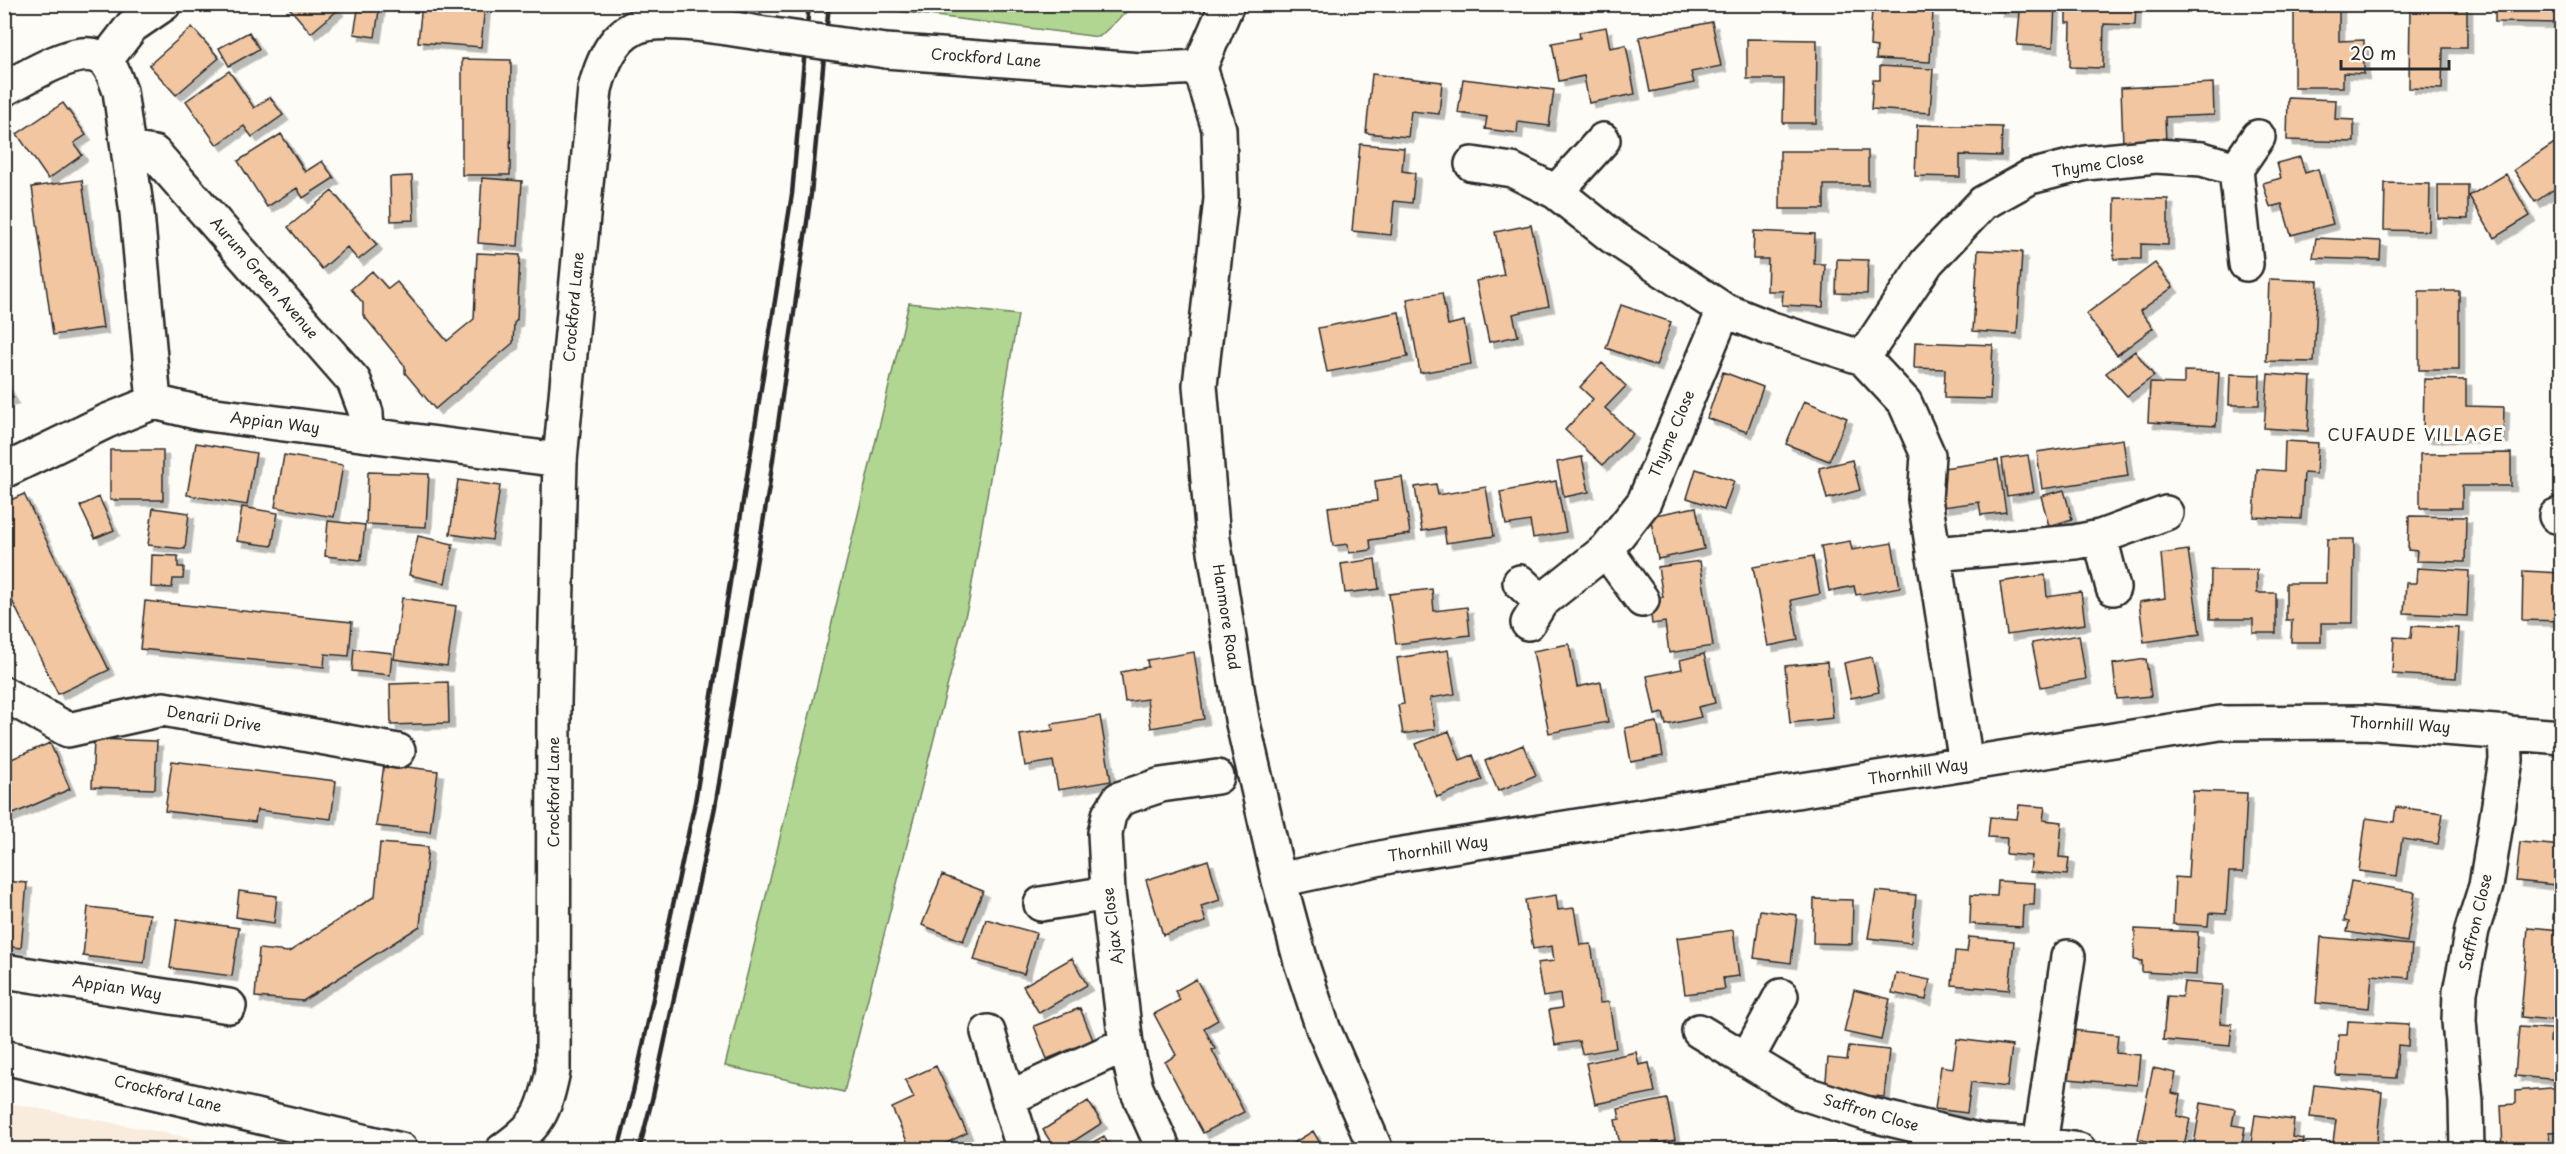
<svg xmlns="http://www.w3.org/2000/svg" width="2566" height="1154" viewBox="0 0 2566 1154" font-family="'Playpen Sans',sans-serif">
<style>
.built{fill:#f9ecdd}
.green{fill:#b0d692;stroke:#6e805e;stroke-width:1.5}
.building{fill:#f1c6a1;stroke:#2b2b2b;stroke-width:1.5;filter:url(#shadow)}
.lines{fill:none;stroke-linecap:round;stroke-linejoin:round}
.street-casing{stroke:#2b2b2b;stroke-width:38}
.secondary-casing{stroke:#2b2b2b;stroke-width:38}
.street{stroke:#fdfcf7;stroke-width:33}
.secondary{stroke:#fdfcf7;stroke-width:33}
.rail{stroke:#2b2b2b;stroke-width:4.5}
.secondary-bridge-casing{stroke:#2b2b2b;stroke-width:38;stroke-linecap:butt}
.secondary-bridge{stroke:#fdfcf7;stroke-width:33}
.labels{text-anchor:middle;stroke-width:6;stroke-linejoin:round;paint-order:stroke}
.street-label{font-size:15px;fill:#2b2b2b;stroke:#fdfcf7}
.neighbourhood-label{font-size:16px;letter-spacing:1.5px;fill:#2b2b2b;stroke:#fdfcf7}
</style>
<defs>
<filter id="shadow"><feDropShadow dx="5.5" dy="5.5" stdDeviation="0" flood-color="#0004"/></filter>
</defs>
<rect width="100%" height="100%" fill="#fdfcf7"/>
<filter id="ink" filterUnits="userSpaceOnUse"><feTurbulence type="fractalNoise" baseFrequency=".0167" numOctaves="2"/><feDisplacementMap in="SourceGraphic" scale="12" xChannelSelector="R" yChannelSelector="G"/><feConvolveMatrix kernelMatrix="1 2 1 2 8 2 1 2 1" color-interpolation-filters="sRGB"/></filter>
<g filter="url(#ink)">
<path class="built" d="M 5,1102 L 247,1149 L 5,1149 Z"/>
<path class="green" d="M 875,4 L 1134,4 L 1134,5 L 1099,37 L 874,8 Z
M 909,303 L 1018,315 L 969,601 L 844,1092 L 725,1066 Z"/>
<path class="building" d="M 286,4 L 333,4 L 338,10 L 311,33 Z
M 359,4 L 380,4 L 375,37 L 354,34 Z
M 422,4 L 485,4 L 481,47 L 418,42 Z
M 1998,4 L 2055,4 L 2053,47 L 2017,45 L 2020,12 L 1997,11 Z
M 2066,4 L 2136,4 L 2135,25 L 2104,24 L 2103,68 L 2070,67 L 2071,23 L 2066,23 Z
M 2495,4 L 2562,4 L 2562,23 L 2495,22 Z
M 2294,6 L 2339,6 L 2339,41 L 2364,40 L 2364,74 L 2343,73 L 2343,87 L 2294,87 Z
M 2410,6 L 2467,7 L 2467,48 L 2443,48 L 2442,89 L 2409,88 Z
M 1872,8 L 1933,12 L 1930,62 L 1876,59 L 1877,47 L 1870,46 Z
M 1712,22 L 1721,66 L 1691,72 L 1694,83 L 1650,92 L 1639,37 Z
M 192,27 L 219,58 L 176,95 L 149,65 Z
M 1606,27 L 1610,48 L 1626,45 L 1635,94 L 1589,103 L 1584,76 L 1559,81 L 1552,43 L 1580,38 L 1579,32 Z
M 249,32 L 259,49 L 229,66 L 219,48 Z
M 1747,39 L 1817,40 L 1816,123 L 1783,123 L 1784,79 L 1747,79 Z
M 462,59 L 511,60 L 510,175 L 462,175 Z
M 1880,66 L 1933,69 L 1930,113 L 1871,109 L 1873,80 L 1880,80 Z
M 229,71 L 254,108 L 270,97 L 283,115 L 252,137 L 244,126 L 217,145 L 186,101 Z
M 1372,74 L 1442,82 L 1439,114 L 1411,111 L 1408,137 L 1366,133 Z
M 1463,79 L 1554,90 L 1549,126 L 1518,122 L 1517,133 L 1485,129 L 1487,117 L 1458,113 Z
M 2213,83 L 2214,115 L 2165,117 L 2166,143 L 2123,145 L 2121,88 Z
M 2288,98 L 2336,100 L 2335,119 L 2354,120 L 2354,142 L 2287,140 Z
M 63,103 L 86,135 L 74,143 L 82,155 L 48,179 L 17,134 Z
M 1917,125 L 2002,127 L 2001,156 L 1960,155 L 1960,177 L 1915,176 Z
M 281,134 L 305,172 L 322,161 L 334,178 L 303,198 L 297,188 L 267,207 L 238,161 Z
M 2562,138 L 2562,200 L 2553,190 L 2535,202 L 2514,170 Z
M 1360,144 L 1404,148 L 1402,171 L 1415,173 L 1412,203 L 1394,201 L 1391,235 L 1352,231 Z
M 1780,151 L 1868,151 L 1868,185 L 1824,185 L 1824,209 L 1780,209 Z
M 2300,157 L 2305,173 L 2318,169 L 2333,224 L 2291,235 L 2282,204 L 2270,207 L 2263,183 L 2281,178 L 2277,163 Z
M 2506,174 L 2530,216 L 2494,238 L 2469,196 Z
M 412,176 L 414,220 L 391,221 L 390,177 Z
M 482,178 L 522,181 L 518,246 L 478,243 Z
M 82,180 L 103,328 L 53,335 L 32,187 Z
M 2385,183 L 2430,184 L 2429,231 L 2384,230 Z
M 2438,185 L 2468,185 L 2468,219 L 2438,218 Z
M 332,191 L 377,245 L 358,260 L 347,247 L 322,269 L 288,227 Z
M 2115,198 L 2168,199 L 2168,245 L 2141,244 L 2141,259 L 2114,259 Z
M 1531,225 L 1549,306 L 1513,314 L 1518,336 L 1489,342 L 1476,281 L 1504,275 L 1495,232 Z
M 1754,231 L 1815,234 L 1814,264 L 1825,264 L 1823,307 L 1782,305 L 1783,291 L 1767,291 L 1768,259 L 1753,259 Z
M 2316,238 L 2381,241 L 2380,260 L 2313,258 Z
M 1978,250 L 2022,252 L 2017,334 L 1973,331 Z
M 477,253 L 520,255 L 517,320 L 514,323 L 513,343 L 435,409 L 405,373 L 405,366 L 363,315 L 363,303 L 351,289 L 372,271 L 388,289 L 397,282 L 447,341 L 474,319 Z
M 1837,259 L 1868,260 L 1867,294 L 1836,293 Z
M 2155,263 L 2173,287 L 2140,311 L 2153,328 L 2117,355 L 2086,314 Z
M 2269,279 L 2318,281 L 2314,362 L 2266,361 Z
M 2419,291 L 2459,291 L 2459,370 L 2419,370 Z
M 1442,293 L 1448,325 L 1464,321 L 1471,364 L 1420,373 L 1407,299 Z
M 1621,305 L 1671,322 L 1656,366 L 1606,348 Z
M 1399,312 L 1408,357 L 1327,372 L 1318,328 Z
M 1915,342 L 1993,345 L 1990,399 L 1944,398 L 1945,369 L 1914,368 Z
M 2135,351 L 2154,376 L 2127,396 L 2106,373 Z
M 1602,363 L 1626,386 L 1605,408 L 1633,434 L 1603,465 L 1565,430 L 1593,399 L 1580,387 Z
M 2184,371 L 2219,372 L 2216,426 L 2148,422 L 2150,383 L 2184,384 Z
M 1723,372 L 1763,387 L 1747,432 L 1707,418 Z
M 2230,374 L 2260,375 L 2259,405 L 2229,405 Z
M 2268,374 L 2311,377 L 2308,431 L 2264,428 Z
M 2424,379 L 2466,380 L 2466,406 L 2504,407 L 2503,438 L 2423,437 Z
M 4,380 L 13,398 L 4,402 Z
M 1804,401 L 1847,418 L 1829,461 L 1786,444 Z
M 2123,439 L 2128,476 L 2042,489 L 2037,452 Z
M 2285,441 L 2318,443 L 2316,474 L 2304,473 L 2301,519 L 2254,517 L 2257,469 L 2284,471 Z
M 196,443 L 256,453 L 247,505 L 187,495 Z
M 110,450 L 163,450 L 163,500 L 110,500 Z
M 2511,453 L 2511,486 L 2462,486 L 2462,508 L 2420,508 L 2420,454 Z
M 284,455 L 343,465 L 334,517 L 275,507 Z
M 2028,455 L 2034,492 L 2007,496 L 2002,459 Z
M 1582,457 L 1589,492 L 1564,497 L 1557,462 Z
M 1852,460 L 1860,490 L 1827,499 L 1819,468 Z
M 1998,460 L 2006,512 L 1981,515 L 1979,502 L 1943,507 L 1937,469 Z
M 1696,469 L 1734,481 L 1724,510 L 1687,498 Z
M 368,472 L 429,474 L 426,527 L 366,524 Z
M 1402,477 L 1410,534 L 1370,540 L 1371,550 L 1349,553 L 1348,544 L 1333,546 L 1328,507 L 1377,501 L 1375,481 Z
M 458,480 L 500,486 L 492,540 L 450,534 Z
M 1556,481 L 1566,532 L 1533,538 L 1530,521 L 1506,525 L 1500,492 Z
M 1436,484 L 1438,495 L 1486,487 L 1494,536 L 1446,543 L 1444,527 L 1422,531 L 1415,487 Z
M 2064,490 L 2072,519 L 2049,526 L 2041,496 Z
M 24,494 L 109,670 L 58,694 L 4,584 L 4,503 Z
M 99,497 L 114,530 L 95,538 L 80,506 Z
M 242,507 L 278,513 L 272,546 L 237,541 Z
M 1696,507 L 1704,549 L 1658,559 L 1650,516 Z
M 153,508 L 189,513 L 185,549 L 148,545 Z
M 2409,516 L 2466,517 L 2465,562 L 2416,561 L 2417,551 L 2408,550 Z
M 328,521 L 365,525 L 361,560 L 325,556 Z
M 418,536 L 453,544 L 445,583 L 409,575 Z
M 2327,539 L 2354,539 L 2353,623 L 2321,623 L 2321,642 L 2291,642 L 2292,620 L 2286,620 L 2286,583 L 2326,583 Z
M 1850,541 L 1852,550 L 1892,543 L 1900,587 L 1856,595 L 1854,586 L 1829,591 L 1821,546 Z
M 2188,550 L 2200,634 L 2144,642 L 2139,602 L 2165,598 L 2161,554 Z
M 152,555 L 178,556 L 178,567 L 184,567 L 183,579 L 173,579 L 172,588 L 151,587 Z
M 1813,556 L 1820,594 L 1791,600 L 1798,640 L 1768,646 L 1753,567 Z
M 1375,559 L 1379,589 L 1345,593 L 1341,564 Z
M 1700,561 L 1713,646 L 1669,653 L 1665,622 L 1652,624 L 1649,599 L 1663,597 L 1658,567 Z
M 2417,568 L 2469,571 L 2467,616 L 2404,613 L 2406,583 L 2416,583 Z
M 2211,570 L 2257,570 L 2257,593 L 2276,593 L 2276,633 L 2253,633 L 2253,619 L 2210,619 Z
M 2523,571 L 2562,573 L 2562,621 L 2522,620 Z
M 2045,575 L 2047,597 L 2081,592 L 2085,624 L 2007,635 L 2000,582 Z
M 1432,589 L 1434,611 L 1467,607 L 1470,635 L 1396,644 L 1389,594 Z
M 402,598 L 456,606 L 447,666 L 394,659 Z
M 145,601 L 352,622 L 349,656 L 325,654 L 324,667 L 140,649 Z
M 2412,626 L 2459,628 L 2456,678 L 2392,674 L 2394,637 L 2411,638 Z
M 2079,635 L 2086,679 L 2041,687 L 2032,643 Z
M 1569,644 L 1577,687 L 1601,682 L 1608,722 L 1549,733 L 1533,651 Z
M 354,649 L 392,653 L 390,675 L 352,671 Z
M 1448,650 L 1455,694 L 1430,698 L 1435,729 L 1403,734 L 1398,705 L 1404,704 L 1397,658 Z
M 1194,652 L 1204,719 L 1151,728 L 1147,699 L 1125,702 L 1121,672 L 1148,667 L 1147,660 Z
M 1704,654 L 1715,703 L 1698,707 L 1701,717 L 1666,725 L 1663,713 L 1655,715 L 1647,676 L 1682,669 L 1680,660 Z
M 1872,657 L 1879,692 L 1851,698 L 1844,663 Z
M 2146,659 L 2151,696 L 2117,699 L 2113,664 Z
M 1827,662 L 1833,718 L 1790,723 L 1785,666 Z
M 448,682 L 449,723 L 391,725 L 390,684 Z
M 1100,716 L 1111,781 L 1058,790 L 1053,761 L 1025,766 L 1020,735 L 1053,730 L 1052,724 Z
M 1657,722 L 1663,756 L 1631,762 L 1625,728 Z
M 1449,731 L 1460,760 L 1473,755 L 1482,780 L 1437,797 L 1416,744 Z
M 94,739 L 157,741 L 155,789 L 92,787 Z
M 50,743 L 70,789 L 4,818 L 4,762 Z
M 1523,745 L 1536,775 L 1498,791 L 1485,761 Z
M 172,761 L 336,781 L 331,819 L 257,810 L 255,822 L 165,811 Z
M 384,764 L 438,771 L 430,832 L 376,826 Z
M 2193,791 L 2247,793 L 2243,872 L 2229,872 L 2226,914 L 2209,913 L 2208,926 L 2173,924 L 2175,877 L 2188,878 Z
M 2019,805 L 2045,807 L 2043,820 L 2062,822 L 2059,857 L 2069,858 L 2067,875 L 2030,872 L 2032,856 L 2006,854 L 2007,838 L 1988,837 L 1990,817 L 2017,819 Z
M 2396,807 L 2443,813 L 2438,844 L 2402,839 L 2397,876 L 2359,871 L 2366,818 L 2394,822 Z
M 2520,842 L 2562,846 L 2562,919 L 2553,919 L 2556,885 L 2516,881 Z
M 380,843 L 428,847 L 420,926 L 303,1001 L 255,997 L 259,949 L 289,952 L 375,896 Z
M 1208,860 L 1220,900 L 1201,906 L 1206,922 L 1163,935 L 1146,880 Z
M 942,875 L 983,891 L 963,941 L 922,925 Z
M 4,881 L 27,883 L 21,948 L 4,946 Z
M 1998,881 L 2035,883 L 2034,905 L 2023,905 L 2022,927 L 1970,924 L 1971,895 L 1997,896 Z
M 2351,881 L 2415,892 L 2407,942 L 2347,932 L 2349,922 L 2344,921 Z
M 239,891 L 277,896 L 274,923 L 236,917 Z
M 1876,891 L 1916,895 L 1911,943 L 1868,938 Z
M 1556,895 L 1558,910 L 1574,908 L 1580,945 L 1591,944 L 1600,1003 L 1609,1002 L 1616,1048 L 1582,1054 L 1579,1041 L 1555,1045 L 1549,1010 L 1562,1008 L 1560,994 L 1543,997 L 1537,963 L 1554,961 L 1552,946 L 1533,949 L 1525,900 Z
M 1814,899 L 1853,900 L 1852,944 L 1813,943 Z
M 88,907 L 150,914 L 144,963 L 83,956 Z
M 1760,910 L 1797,915 L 1791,963 L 1754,958 Z
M 177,919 L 239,928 L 232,976 L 170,968 Z
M 986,919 L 1036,933 L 1024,974 L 974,960 Z
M 2528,927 L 2562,930 L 2562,968 L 2558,968 L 2556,991 L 2562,991 L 2562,1021 L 2521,1017 Z
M 2135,929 L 2198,932 L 2196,975 L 2142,972 L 2142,961 L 2134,960 Z
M 1733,930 L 1739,976 L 1723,978 L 1725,989 L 1685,994 L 1677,938 Z
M 1969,937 L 2014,941 L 2009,990 L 1952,985 L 1955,951 L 1967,952 Z
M 2321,937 L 2412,945 L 2409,978 L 2372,975 L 2369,1008 L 2316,1003 Z
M 1072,958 L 1087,985 L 1039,1013 L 1023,986 Z
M 1896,973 L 1930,980 L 1926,1000 L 1892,993 Z
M 1196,979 L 1218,1020 L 1204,1028 L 1215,1049 L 1212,1050 L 1244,1112 L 1203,1133 L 1165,1062 L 1176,1055 L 1154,1014 L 1180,1000 L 1175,991 Z
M 2184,982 L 2223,985 L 2220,1023 L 2232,1024 L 2230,1046 L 2163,1040 L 2167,996 L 2182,997 Z
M 1854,990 L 1890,999 L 1881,1040 L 1844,1032 Z
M 1080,1008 L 1093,1040 L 1047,1059 L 1034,1026 Z
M 2348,1021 L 2409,1024 L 2408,1046 L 2398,1045 L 2396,1078 L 2336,1075 L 2339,1035 L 2347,1035 Z
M 2519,1027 L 2551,1029 L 2550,1042 L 2562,1043 L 2562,1080 L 2515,1076 Z
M 2072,1030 L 2118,1035 L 2116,1053 L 2140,1055 L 2137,1085 L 2068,1079 Z
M 1957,1039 L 2012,1046 L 2007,1087 L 1971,1082 L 1967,1113 L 1935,1109 L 1941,1066 L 1953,1068 Z
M 1849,1046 L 1889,1050 L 1884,1097 L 1825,1091 L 1828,1058 L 1847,1060 Z
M 1636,1052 L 1639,1065 L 1649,1063 L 1655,1092 L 1595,1104 L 1586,1063 Z
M 936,1066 L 967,1133 L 932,1150 L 911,1150 L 892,1108 L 914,1098 L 905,1080 Z
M 2153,1068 L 2176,1073 L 2172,1093 L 2181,1095 L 2177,1116 L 2190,1119 L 2183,1149 L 2138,1139 Z
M 2314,1085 L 2382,1092 L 2376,1150 L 2332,1150 L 2336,1120 L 2310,1117 Z
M 2562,1087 L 2562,1131 L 2549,1132 L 2550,1149 L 2503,1150 L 2501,1105 L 2515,1104 L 2515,1091 Z
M 1667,1099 L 1675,1140 L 1621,1150 L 1615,1120 L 1620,1119 L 1618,1109 Z
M 1088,1101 L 1102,1123 L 1060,1150 L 1056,1150 L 1043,1130 Z
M 2201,1103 L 2235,1109 L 2232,1125 L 2245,1127 L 2241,1150 L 2193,1150 Z
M 2255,1115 L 2294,1120 L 2292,1137 L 2304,1139 L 2302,1150 L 2250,1150 Z
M 1313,1131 L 1324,1150 L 1282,1150 Z
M 1104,1136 L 1111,1150 L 1079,1150 Z
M 1843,1142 L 1844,1150 L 1793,1150 L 1793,1147 Z"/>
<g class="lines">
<defs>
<path id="street" d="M 105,61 L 132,26 L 164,4
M 1200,67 L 1227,4
M 4,89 C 26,78 83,40 105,61 C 113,68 116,82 120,91 L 137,213 L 154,402
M 128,149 L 154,153 L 354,381 L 366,413 L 367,434
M 1472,164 L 1512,170 L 1556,192 L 1613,237 L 1724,310 L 1769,328 L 1863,358 L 1905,403 L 1928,455 L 1925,499 L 1966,764
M 1556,192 L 1603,140
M 2246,264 L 2236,169 L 2258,137
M 1863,358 L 1927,262 L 1983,203 L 2030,177 L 2086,163 L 2156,156 L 2202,159 L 2236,169
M 4,471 L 107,421 L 154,402 L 200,413 L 560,460
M 2556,516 L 2562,514
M 2100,537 L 2113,588
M 1606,550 L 1642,600
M 1933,554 L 2075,542 L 2100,537 L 2166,513
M 1520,582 L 1541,602 L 1528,623
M 1541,602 L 1606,550 L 1644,502 L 1724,310
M 4,694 L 68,730 L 163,709 L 398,751
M 1279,880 L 1390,856 L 2220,723 L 2364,722 L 2562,737
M 1041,904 L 1108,893
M 4,971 L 229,1006
M 1699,1031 L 1800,1092 L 1868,1114 L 1982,1141 L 2040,1144 L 2079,1150
M 988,1032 L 1022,1144
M 1747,1059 L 1781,996
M 1009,1098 L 1126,1044
M 2040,1144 L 2068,957
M 1164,1150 L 1136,1088 L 1126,1044 L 1108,893 L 1105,833 L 1109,815 L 1119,799 L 1161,785 L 1217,777
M 2467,1150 L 2466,1102 L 2459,1021 L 2460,992 L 2472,930 L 2486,886 L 2506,760 L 2505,732"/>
<path id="secondary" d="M 886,51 L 1140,70 L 1200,67 L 1219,129 L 1221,199 L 1200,385 L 1213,539 L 1242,719 L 1279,880 L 1301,962 L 1323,1028 L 1376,1150
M 4,1057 L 401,1150
M 503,1150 C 539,1125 544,1113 553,1071 L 554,703 L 560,460 L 595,89 C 601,66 611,39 634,28 C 661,14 741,31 773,35"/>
</defs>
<use href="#street" class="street-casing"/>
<use href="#secondary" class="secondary-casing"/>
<use href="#street" class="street"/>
<use href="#secondary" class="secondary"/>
<path class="rail" d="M 618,1150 L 633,1092 L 695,802 L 792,194 L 809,4
M 639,1150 L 653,1096 L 715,807 L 769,487 L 811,194 L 829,4"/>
<defs>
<path id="secondary-bridge" d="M 773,35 L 886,51"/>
</defs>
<use href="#secondary-bridge" class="secondary-bridge-casing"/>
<use href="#secondary-bridge" class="secondary-bridge"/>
</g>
</g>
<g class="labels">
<g class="street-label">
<text transform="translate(986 58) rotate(4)" y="5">Crockford Lane</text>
<text transform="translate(2098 165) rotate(-9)" y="5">Thyme Close</text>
<text transform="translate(264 278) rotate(49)" y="5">Aurum Green Avenue</text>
<text transform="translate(574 307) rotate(-85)" y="5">Crockford Lane</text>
<text transform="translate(275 423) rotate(7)" y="5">Appian Way</text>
<text transform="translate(1672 434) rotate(-67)" y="5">Thyme Close</text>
<text transform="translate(1226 617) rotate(81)" y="5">Hanmore Road</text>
<text transform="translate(214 719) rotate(9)" y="5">Denarii Drive</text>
<text transform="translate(2400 725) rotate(3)" y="5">Thornhill Way</text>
<text transform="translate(1918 772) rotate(-9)" y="5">Thornhill Way</text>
<text transform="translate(554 792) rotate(-90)" y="5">Crockford Lane</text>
<text transform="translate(1438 849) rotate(-9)" y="5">Thornhill Way</text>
<text transform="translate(2476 922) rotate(-77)" y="5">Saffron Close</text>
<text transform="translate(1113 926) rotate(-97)" y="5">Ajax Close</text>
<text transform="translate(117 988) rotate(9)" y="5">Appian Way</text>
<text transform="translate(168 1094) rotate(14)" y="5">Crockford Lane</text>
<text transform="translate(1871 1113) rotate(16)" y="5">Saffron Close</text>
</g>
<g class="neighbourhood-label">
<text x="2416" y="441">CUFAUDE VILLAGE</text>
</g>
</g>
<rect width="2566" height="1154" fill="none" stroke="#fdfcf7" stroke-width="24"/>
<rect x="12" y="12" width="2542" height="1130" fill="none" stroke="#2b2b2b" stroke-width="2" filter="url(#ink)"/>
<path d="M2341 60v9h108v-9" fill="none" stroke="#2b2b2b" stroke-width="3"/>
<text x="2350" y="60" font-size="18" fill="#2b2b2b" stroke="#fdfcf7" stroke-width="4.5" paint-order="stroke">20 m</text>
</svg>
